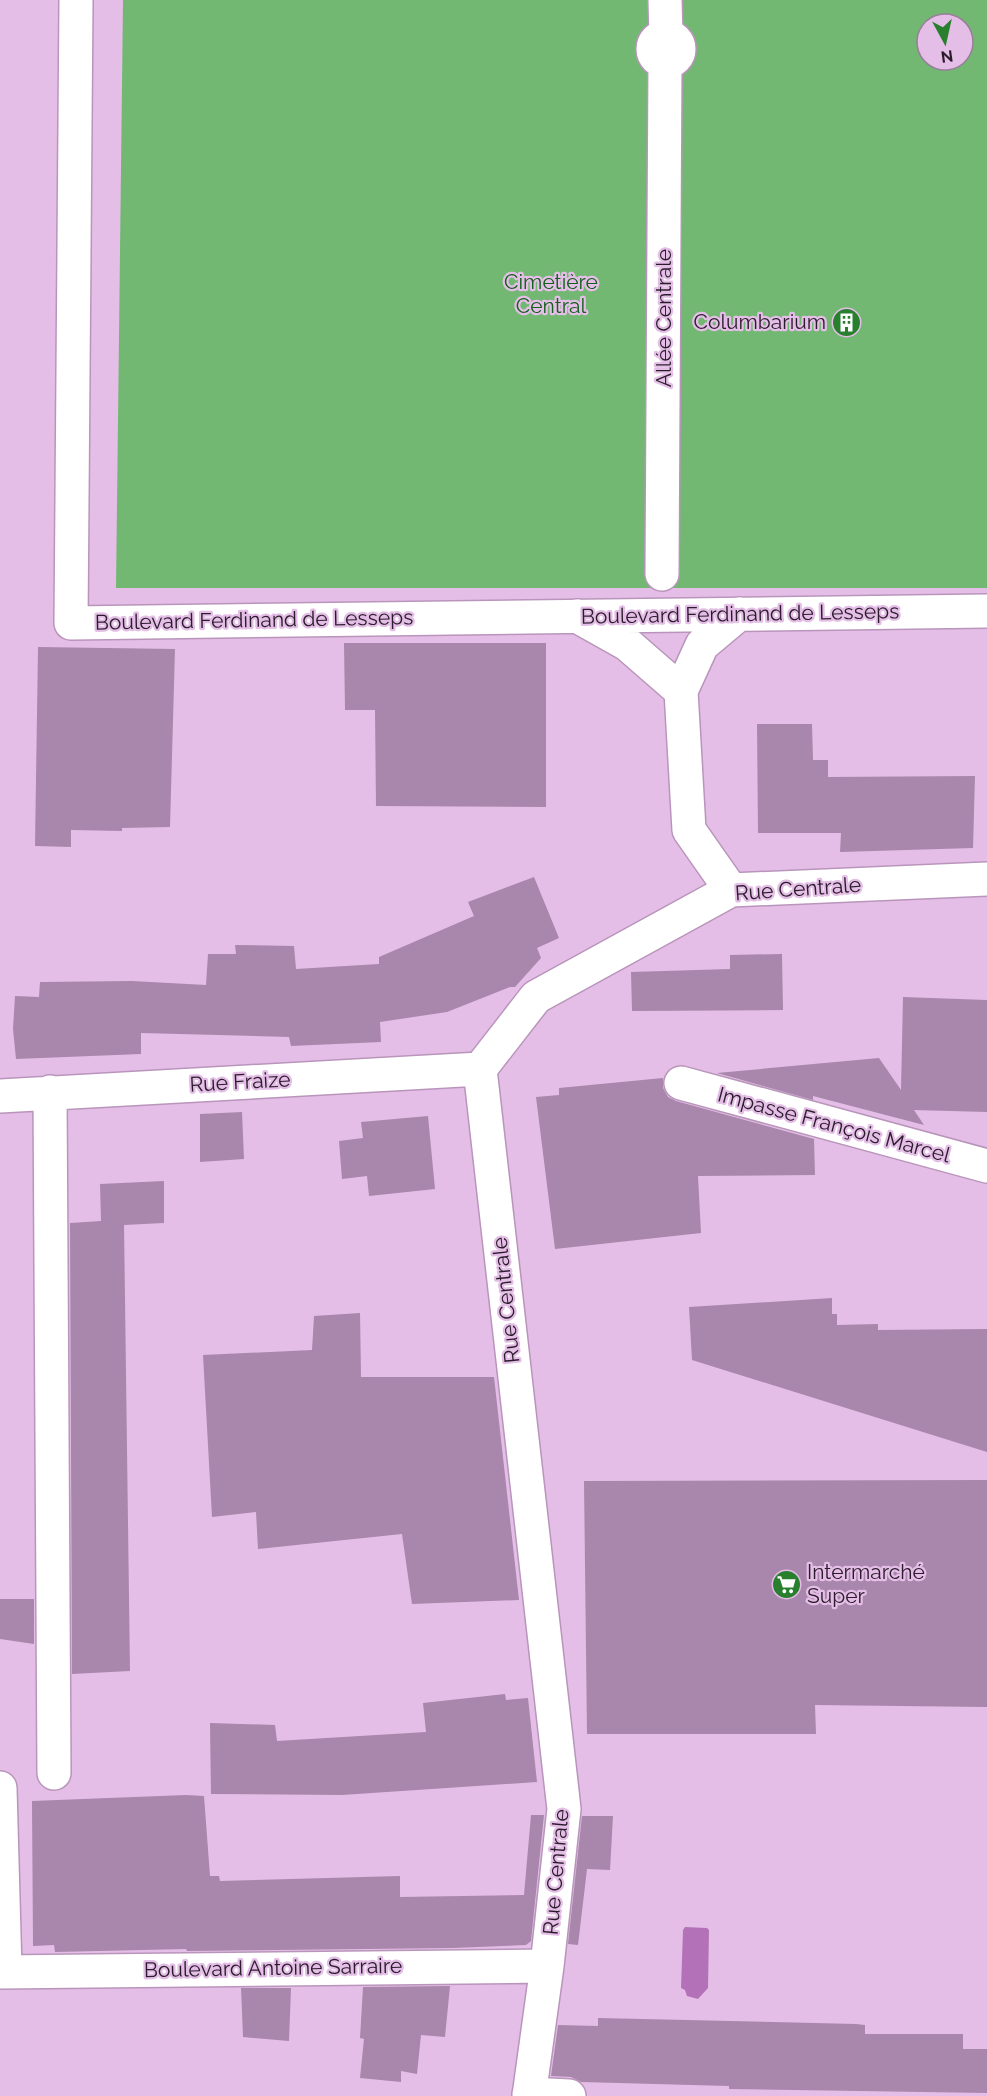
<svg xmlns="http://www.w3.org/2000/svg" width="987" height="2096" viewBox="0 0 987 2096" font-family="Raleway,sans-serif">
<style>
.green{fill:#72b873;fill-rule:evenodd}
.water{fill:#b371b8}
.building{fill:#a986ab}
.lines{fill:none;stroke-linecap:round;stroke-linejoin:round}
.minor-casing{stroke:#b995bb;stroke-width:36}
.minor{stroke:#fff;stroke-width:33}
.labels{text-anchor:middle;stroke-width:4.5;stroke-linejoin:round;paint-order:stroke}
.park-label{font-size:21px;fill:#13601c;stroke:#e4bee6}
.street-label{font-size:21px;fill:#2a1c2b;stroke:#e4bee6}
.poi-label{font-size:21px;fill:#2a1c2b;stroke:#e4bee6;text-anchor:end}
</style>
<rect width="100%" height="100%" fill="#e4bee6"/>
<path class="green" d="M 123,0 L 987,0 L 987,588 L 116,588 ZM 927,24 L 963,24 L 963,60 L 927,60 Z"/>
<path class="water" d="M 685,1927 L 707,1928 L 709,1930 L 708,1988 L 698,1999 L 687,1996 L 685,1990 L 681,1988 L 683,1930 Z"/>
<path class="building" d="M 344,643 L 546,643 L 546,807 L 376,806 L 375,710 L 345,710 Z
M 38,647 L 175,649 L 170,827 L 122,828 L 122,831 L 71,830 L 71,847 L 35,846 Z
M 757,724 L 812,724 L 813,760 L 828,760 L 828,777 L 975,776 L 973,848 L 840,852 L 841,833 L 758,833 Z
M 534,877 L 559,938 L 537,948 L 541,958 L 515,987 L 510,987 L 447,1012 L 380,1022 L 381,1042 L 291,1046 L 289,1037 L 141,1033 L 141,1054 L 16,1059 L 13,1029 L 15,996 L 39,997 L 40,982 L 132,981 L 206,985 L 208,954 L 236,954 L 235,945 L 294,946 L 296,969 L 379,964 L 379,957 L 474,916 L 468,902 Z
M 782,954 L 783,1010 L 632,1011 L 631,972 L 730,969 L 730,955 Z
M 903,997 L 987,1000 L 987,1112 L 914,1110 L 924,1125 L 813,1096 L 813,1100 L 717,1073 L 879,1058 L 901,1090 Z
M 663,1078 L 663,1088 L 668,1097 L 676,1101 L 814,1139 L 815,1175 L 698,1176 L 701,1233 L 555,1249 L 536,1097 L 559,1095 L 559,1088 Z
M 242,1112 L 244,1159 L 200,1162 L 200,1114 Z
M 428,1116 L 435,1189 L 369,1196 L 367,1176 L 342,1179 L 339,1141 L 363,1138 L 361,1122 Z
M 164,1181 L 164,1223 L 124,1225 L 130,1671 L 72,1674 L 70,1223 L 101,1221 L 100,1184 Z
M 832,1298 L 832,1314 L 837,1314 L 837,1325 L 878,1324 L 878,1330 L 987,1329 L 987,1452 L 692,1360 L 689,1307 Z
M 360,1313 L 361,1377 L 494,1377 L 519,1600 L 412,1604 L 402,1534 L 258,1549 L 256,1512 L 212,1517 L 203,1355 L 312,1350 L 314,1316 Z
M 987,1480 L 987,1707 L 815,1705 L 816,1734 L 587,1734 L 584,1481 Z
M 0,1599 L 34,1599 L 34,1644 L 0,1639 Z
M 505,1694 L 506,1700 L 528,1698 L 537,1782 L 342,1795 L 211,1794 L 210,1723 L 275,1725 L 277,1741 L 426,1732 L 423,1703 Z
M 186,1795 L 204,1796 L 210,1876 L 219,1876 L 220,1881 L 400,1876 L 400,1897 L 524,1895 L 531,1815 L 544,1815 L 531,1941 L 526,1945 L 453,1948 L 187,1951 L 186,1949 L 55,1952 L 54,1945 L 33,1946 L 32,1801 Z
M 582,1816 L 613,1816 L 610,1870 L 587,1869 L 578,1945 L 568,1944 Z
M 450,1986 L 445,2037 L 421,2035 L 417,2074 L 401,2071 L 401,2082 L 360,2078 L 364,2039 L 360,2038 L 363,1987 Z
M 241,1988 L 291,1988 L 289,2041 L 243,2037 Z
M 598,2018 L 856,2024 L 865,2025 L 865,2034 L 963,2034 L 963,2049 L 987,2049 L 987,2093 L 729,2089 L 729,2086 L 581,2082 L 571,2077 L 551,2076 L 558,2025 L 598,2026 Z"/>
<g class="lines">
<defs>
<path id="minor" d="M 76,0 L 71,623 L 987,611
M 665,0 L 666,36
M653 49a13 13 0 1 1 26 0a13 13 0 1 1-26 0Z
M 662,574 L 665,63
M 577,616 L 627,644 L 681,691 L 702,645 L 739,614
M 681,691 L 689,830 L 731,890
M 681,1083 L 987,1166
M 50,1092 L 54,1773
M 0,1096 L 480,1069
M 0,1788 L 5,1971
M 0,1972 L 547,1966
M 529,2094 L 569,2096
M 529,2096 L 547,1966 L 564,1809 L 480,1069 L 536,997 L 731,890 L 987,879"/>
</defs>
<use href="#minor" class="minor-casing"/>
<use href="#minor" class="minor"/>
</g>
<defs>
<symbol id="building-disc" viewBox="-11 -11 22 22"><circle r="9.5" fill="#28802f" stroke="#e4bee6"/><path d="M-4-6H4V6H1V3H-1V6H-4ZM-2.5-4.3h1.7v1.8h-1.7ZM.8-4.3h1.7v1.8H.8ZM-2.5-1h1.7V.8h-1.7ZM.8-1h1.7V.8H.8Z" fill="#fff"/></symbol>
<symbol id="supermarket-disc" viewBox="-11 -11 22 22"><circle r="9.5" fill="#28802f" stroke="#e4bee6"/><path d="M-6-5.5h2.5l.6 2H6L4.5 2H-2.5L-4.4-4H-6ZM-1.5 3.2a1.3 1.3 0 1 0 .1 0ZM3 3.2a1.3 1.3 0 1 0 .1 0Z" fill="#fff"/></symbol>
</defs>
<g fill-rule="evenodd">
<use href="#building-disc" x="830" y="306" width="33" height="33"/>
<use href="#supermarket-disc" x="770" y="1568" width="33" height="33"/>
</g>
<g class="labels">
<g class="park-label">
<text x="551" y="289">Cimetière<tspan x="551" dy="24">Central</tspan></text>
</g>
<g class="street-label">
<text transform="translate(664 318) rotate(-90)" y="7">Allée Centrale</text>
<text transform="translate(740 614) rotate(-1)" y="7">Boulevard Ferdinand de Lesseps</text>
<text transform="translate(254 620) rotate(-1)" y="7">Boulevard Ferdinand de Lesseps</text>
<text transform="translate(798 889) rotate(-4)" y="7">Rue Centrale</text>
<text transform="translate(240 1082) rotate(-3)" y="7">Rue Fraize</text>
<text transform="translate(834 1125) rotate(15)" y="7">Impasse François Marcel</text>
<text transform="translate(506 1300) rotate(-96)" y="7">Rue Centrale</text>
<text transform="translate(556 1872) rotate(-85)" y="7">Rue Centrale</text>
<text transform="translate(273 1968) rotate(-1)" y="7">Boulevard Antoine Sarraire</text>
</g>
<g class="poi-label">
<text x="826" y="329">Columbarium</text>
<text x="807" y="1579" text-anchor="start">Intermarché<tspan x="807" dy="24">Super</tspan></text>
</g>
</g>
<g transform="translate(945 42) rotate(172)"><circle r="28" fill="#e4bee6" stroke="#9a7d9b" stroke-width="1.5"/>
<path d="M0-4.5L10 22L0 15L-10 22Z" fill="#28802f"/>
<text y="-9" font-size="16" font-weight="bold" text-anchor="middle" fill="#2a1c2b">N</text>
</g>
</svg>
